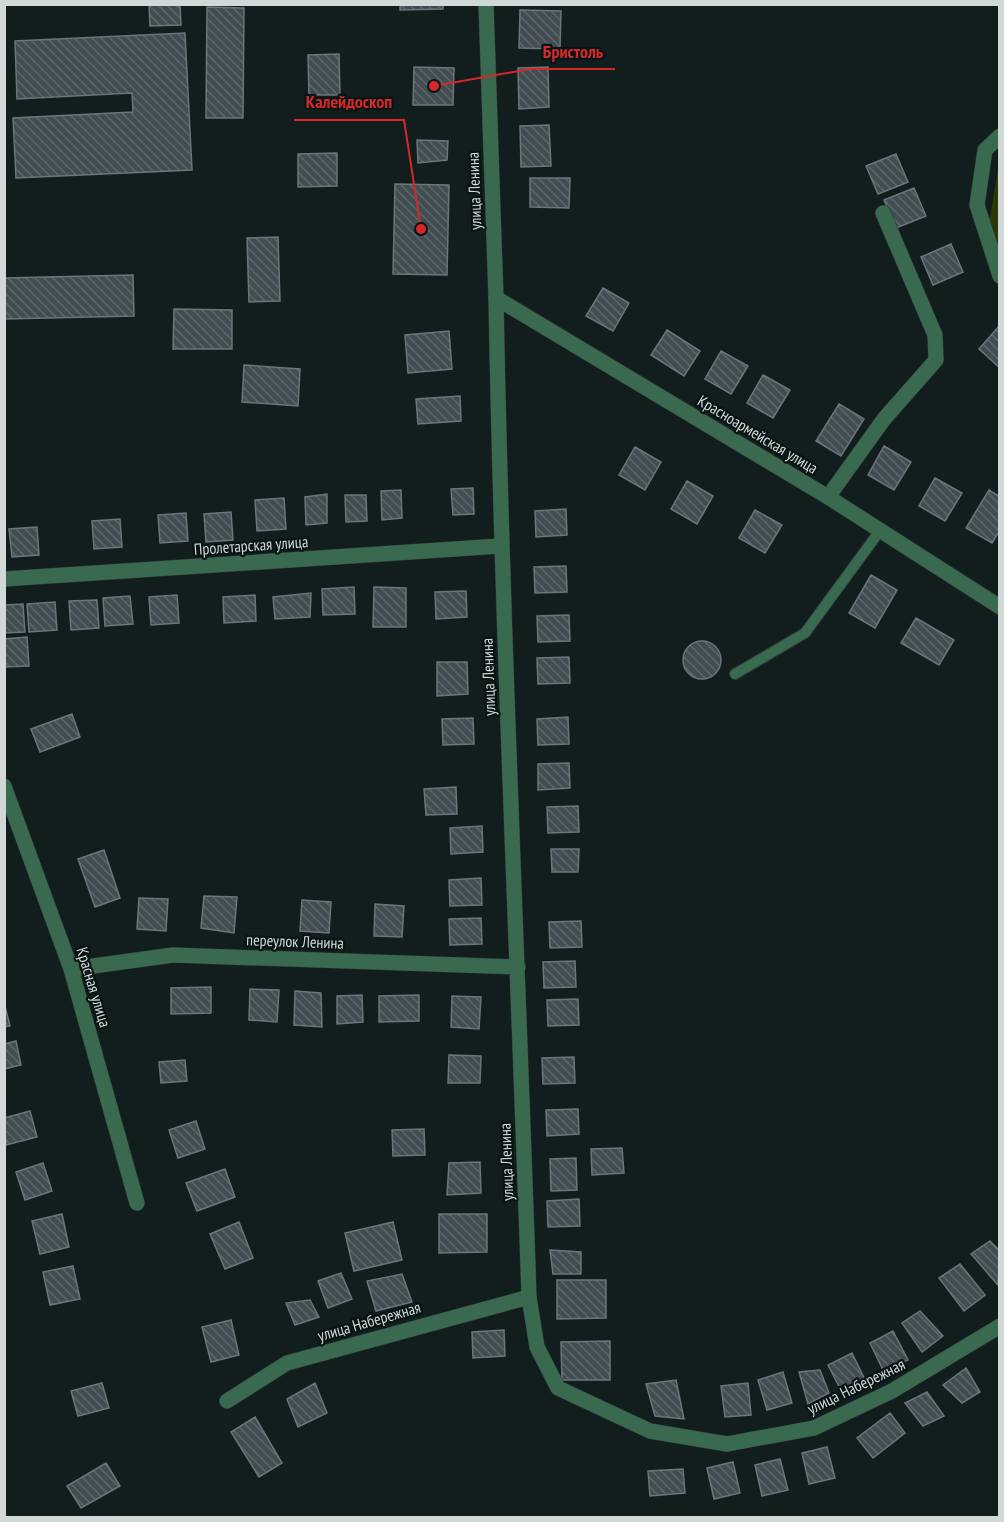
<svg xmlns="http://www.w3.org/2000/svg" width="1004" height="1522" viewBox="0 0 1004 1522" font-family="'PT Sans Narrow',sans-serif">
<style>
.park{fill:#2c3905}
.building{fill:url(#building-back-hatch);stroke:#6a767b;stroke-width:1.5}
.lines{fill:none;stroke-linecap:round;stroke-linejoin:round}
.service-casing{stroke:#2d3737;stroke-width:12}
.minor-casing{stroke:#2d3737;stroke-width:16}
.tertiary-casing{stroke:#2d3737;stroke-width:16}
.service{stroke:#39694e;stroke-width:10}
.minor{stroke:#39694e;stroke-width:15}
.tertiary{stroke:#39694e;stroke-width:15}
.labels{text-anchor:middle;stroke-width:4.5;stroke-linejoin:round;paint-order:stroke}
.street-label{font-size:16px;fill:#d1d9d8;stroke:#091414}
.leader{fill:none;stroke:#d62828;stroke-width:2}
.callout-dot{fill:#d62828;stroke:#091414;stroke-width:2}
.callout-label{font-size:18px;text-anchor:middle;font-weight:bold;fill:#d62828;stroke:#091414;stroke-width:4.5;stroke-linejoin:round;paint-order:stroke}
</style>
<defs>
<pattern id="building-back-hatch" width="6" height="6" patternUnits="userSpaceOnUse" patternTransform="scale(1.5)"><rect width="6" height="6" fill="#424d52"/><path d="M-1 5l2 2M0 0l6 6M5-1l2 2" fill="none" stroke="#5c666a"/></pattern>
</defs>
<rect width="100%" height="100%" fill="#121d1d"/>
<path class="park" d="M 999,164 L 999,245 L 988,229 Z"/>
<path class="building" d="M 149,4 L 180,4 L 181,25 L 150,26 Z
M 400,4 L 443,4 L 443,9 L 400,10 Z
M 207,7 L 244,8 L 243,118 L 206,118 Z
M 520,10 L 561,11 L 560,49 L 519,48 Z
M 185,33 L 192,170 L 16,178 L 13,118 L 133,112 L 132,93 L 17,99 L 15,41 Z
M 339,54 L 340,95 L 309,95 L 308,55 Z
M 414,67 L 454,68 L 453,105 L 413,105 Z
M 548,67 L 549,107 L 519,109 L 518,68 Z
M 549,125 L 551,166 L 521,167 L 520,126 Z
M 417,140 L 448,141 L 447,160 L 418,163 Z
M 337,153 L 337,186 L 298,187 L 298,154 Z
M 896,154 L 908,182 L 878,194 L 866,166 Z
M 530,178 L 570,178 L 569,208 L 530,207 Z
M 395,184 L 449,185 L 447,275 L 393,274 Z
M 914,188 L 926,216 L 896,228 L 884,200 Z
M 278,237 L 280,301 L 249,302 L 247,238 Z
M 951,244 L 963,272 L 933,285 L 921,257 Z
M 133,275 L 134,316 L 4,319 L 4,278 Z
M 603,288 L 629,303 L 613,331 L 586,316 Z
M 174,309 L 232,310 L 232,349 L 173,349 Z
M 1000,325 L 1000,368 L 979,349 Z
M 667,330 L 700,351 L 684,376 L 651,355 Z
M 449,331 L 452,369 L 408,373 L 405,335 Z
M 721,351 L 748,366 L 731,394 L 705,379 Z
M 244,365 L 300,369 L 298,406 L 242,402 Z
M 763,375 L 790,390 L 773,418 L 747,403 Z
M 460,396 L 461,421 L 418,424 L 416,399 Z
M 839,404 L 864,419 L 841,456 L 816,441 Z
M 884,446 L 911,462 L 894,490 L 868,475 Z
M 635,447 L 661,462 L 645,490 L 619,475 Z
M 935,478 L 962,493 L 945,521 L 919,506 Z
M 687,481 L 713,496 L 697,524 L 671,509 Z
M 473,488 L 474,514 L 453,515 L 451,489 Z
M 401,490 L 402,518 L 382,520 L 381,491 Z
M 989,490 L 1000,497 L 1000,530 L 992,543 L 966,528 Z
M 327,494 L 327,523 L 306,525 L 305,497 Z
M 345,495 L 366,495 L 367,521 L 346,522 Z
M 284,498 L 286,529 L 257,531 L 255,500 Z
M 566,509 L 567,535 L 536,537 L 535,511 Z
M 755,510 L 782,525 L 765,553 L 739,538 Z
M 231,512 L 233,540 L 206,542 L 204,514 Z
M 186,513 L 188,541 L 160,543 L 158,515 Z
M 120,519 L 122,547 L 94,549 L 92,521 Z
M 37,527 L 39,555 L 12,557 L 9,529 Z
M 566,566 L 567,592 L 535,593 L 534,567 Z
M 871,575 L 897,590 L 875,628 L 849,613 Z
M 354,587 L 355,614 L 323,615 L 322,589 Z
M 374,587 L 406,588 L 406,627 L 373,627 Z
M 466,591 L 467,617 L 436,619 L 435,592 Z
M 311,593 L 310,617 L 275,619 L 273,597 Z
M 177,595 L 179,623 L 151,625 L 149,597 Z
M 255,595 L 256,621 L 224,623 L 223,597 Z
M 130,596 L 133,624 L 105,626 L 103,598 Z
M 97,600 L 99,628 L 71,630 L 69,601 Z
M 55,602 L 57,630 L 29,632 L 27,604 Z
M 23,604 L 25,632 L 4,633 L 4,605 Z
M 569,615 L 570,641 L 538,642 L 537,616 Z
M 916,618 L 954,640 L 939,665 L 901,643 Z
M 27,637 L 29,666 L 4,667 L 4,639 Z
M683 660a19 19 0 1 1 38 0a19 19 0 1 1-38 0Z
M 569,657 L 570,683 L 538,684 L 537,658 Z
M 437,662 L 467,662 L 468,694 L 437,696 Z
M 72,714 L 80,737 L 40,752 L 31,729 Z
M 568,717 L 569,744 L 538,745 L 537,719 Z
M 473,718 L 474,744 L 443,745 L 442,719 Z
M 569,763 L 570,788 L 538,790 L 538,764 Z
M 456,787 L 457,814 L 426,815 L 424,789 Z
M 578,806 L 579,832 L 548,833 L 547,807 Z
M 482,826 L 483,852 L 451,854 L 450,828 Z
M 551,849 L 579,849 L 578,872 L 552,872 Z
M 104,850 L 120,898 L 95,907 L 78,859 Z
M 481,878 L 482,905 L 450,906 L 449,880 Z
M 204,896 L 237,897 L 234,933 L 201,928 Z
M 139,898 L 168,899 L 166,931 L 137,929 Z
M 302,900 L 331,902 L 329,933 L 300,931 Z
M 375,904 L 404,906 L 402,937 L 374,936 Z
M 481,918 L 482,944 L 450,945 L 449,919 Z
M 581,921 L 582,947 L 550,948 L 549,922 Z
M 575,961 L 576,987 L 544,988 L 543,962 Z
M 211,987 L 211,1013 L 171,1014 L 171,988 Z
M 250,989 L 279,990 L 277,1022 L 249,1020 Z
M 295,991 L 321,993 L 322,1027 L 294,1025 Z
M 362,995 L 363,1022 L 337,1024 L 337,996 Z
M 419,995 L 419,1021 L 379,1022 L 379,996 Z
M 452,996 L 481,997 L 479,1029 L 451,1027 Z
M 578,999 L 579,1025 L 548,1026 L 547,1000 Z
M 4,1002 L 10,1026 L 4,1027 Z
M 16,1041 L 21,1065 L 4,1069 L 4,1044 Z
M 449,1055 L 481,1056 L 480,1083 L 448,1083 Z
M 574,1057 L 575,1083 L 543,1084 L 542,1058 Z
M 185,1060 L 187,1081 L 161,1083 L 159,1062 Z
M 578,1109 L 579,1134 L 547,1136 L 546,1110 Z
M 30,1111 L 37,1137 L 6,1145 L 4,1118 Z
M 196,1121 L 205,1149 L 178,1158 L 169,1130 Z
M 424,1129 L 425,1155 L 393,1156 L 392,1130 Z
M 622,1148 L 624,1173 L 592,1175 L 591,1149 Z
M 576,1158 L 577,1190 L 551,1191 L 550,1159 Z
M 480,1162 L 481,1193 L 447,1195 L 449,1163 Z
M 43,1163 L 52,1191 L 25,1200 L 16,1172 Z
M 225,1169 L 235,1197 L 197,1211 L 186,1183 Z
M 579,1199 L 580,1226 L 548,1227 L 547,1201 Z
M 62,1214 L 69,1247 L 40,1254 L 32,1221 Z
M 439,1214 L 487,1214 L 487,1252 L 439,1253 Z
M 239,1222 L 253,1258 L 225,1269 L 210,1234 Z
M 393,1222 L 402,1260 L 354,1271 L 345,1233 Z
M 990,1241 L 1000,1251 L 998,1285 L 971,1254 Z
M 550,1250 L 581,1252 L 581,1274 L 553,1274 Z
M 960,1264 L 985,1295 L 964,1311 L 939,1278 Z
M 73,1266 L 80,1299 L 50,1305 L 43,1272 Z
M 341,1273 L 352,1299 L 328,1308 L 318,1281 Z
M 402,1274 L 412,1302 L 376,1311 L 367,1281 Z
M 557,1280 L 606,1280 L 606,1318 L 557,1319 Z
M 310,1300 L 319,1317 L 295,1325 L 286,1303 Z
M 920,1311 L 943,1336 L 922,1352 L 902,1323 Z
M 231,1320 L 239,1355 L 211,1362 L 202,1327 Z
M 504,1330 L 505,1356 L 473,1358 L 472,1332 Z
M 893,1331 L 908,1360 L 884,1372 L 870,1343 Z
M 610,1341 L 610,1380 L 562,1380 L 561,1342 Z
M 852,1353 L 866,1382 L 843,1394 L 828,1365 Z
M 966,1368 L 980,1392 L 962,1403 L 943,1385 Z
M 820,1370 L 829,1393 L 808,1404 L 799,1372 Z
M 783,1372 L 792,1403 L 767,1410 L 758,1380 Z
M 676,1380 L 684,1419 L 655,1416 L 646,1384 Z
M 102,1383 L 109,1408 L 78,1416 L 71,1391 Z
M 315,1383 L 327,1413 L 298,1427 L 287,1399 Z
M 748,1383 L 751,1415 L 725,1417 L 721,1386 Z
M 927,1392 L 944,1416 L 923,1426 L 905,1403 Z
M 890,1413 L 905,1433 L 873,1458 L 857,1438 Z
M 255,1417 L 282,1463 L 259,1477 L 231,1432 Z
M 827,1447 L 835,1478 L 809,1484 L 802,1453 Z
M 780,1459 L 788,1490 L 762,1496 L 755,1465 Z
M 733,1462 L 740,1493 L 714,1499 L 707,1468 Z
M 106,1463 L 120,1486 L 81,1508 L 67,1486 Z
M 683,1469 L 685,1493 L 650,1496 L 648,1471 Z"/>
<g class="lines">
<defs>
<path id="service" d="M 735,674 L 805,633 L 879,532"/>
<path id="minor" d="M 1000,136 L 985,150 L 977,205 L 1000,276
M 496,298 C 502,631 518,964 529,1297 L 537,1347 L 558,1388 L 650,1431 L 727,1444 L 814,1428 L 892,1391 L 1000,1326
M 828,497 L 884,419 L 936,360 L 935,335 L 883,213
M 4,579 L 500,546
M 4,786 L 71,969 L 137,1203
M 71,969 L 173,955 L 518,967
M 227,1401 L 287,1363 L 529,1297"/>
<path id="tertiary" d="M 486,4 L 496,298 L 828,497 L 1000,607"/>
</defs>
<use href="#service" class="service-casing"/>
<use href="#minor" class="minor-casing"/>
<use href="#tertiary" class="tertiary-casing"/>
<use href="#service" class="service"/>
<use href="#minor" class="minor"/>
<use href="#tertiary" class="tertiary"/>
</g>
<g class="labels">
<g class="street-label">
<text transform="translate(474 191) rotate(-92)" y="6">улица Ленина</text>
<text transform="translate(758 434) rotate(31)" y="6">Красноармейская улица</text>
<text transform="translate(251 545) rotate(-4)" y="6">Пролетарская улица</text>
<text transform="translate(488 677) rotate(-92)" y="6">улица Ленина</text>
<text transform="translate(295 941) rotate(2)" y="6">переулок Ленина</text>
<text transform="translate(94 987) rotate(73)" y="6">Красная улица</text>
<text transform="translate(506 1162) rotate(-92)" y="6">улица Ленина</text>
<text transform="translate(369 1321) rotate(-16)" y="6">улица Набережная</text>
<text transform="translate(856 1386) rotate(-26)" y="6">улица Набережная</text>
</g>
</g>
<path class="leader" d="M434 86L530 69H615M421 229L404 120H294"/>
<g class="callout-dot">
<circle cx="434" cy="86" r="6"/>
<circle cx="421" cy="229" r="6"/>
</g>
<g class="callout-label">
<text x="573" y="58">Бристоль</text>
<text x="349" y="108">Калейдоскоп</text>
</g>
<rect width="1004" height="1522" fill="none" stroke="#d1d9d8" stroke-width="12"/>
</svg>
